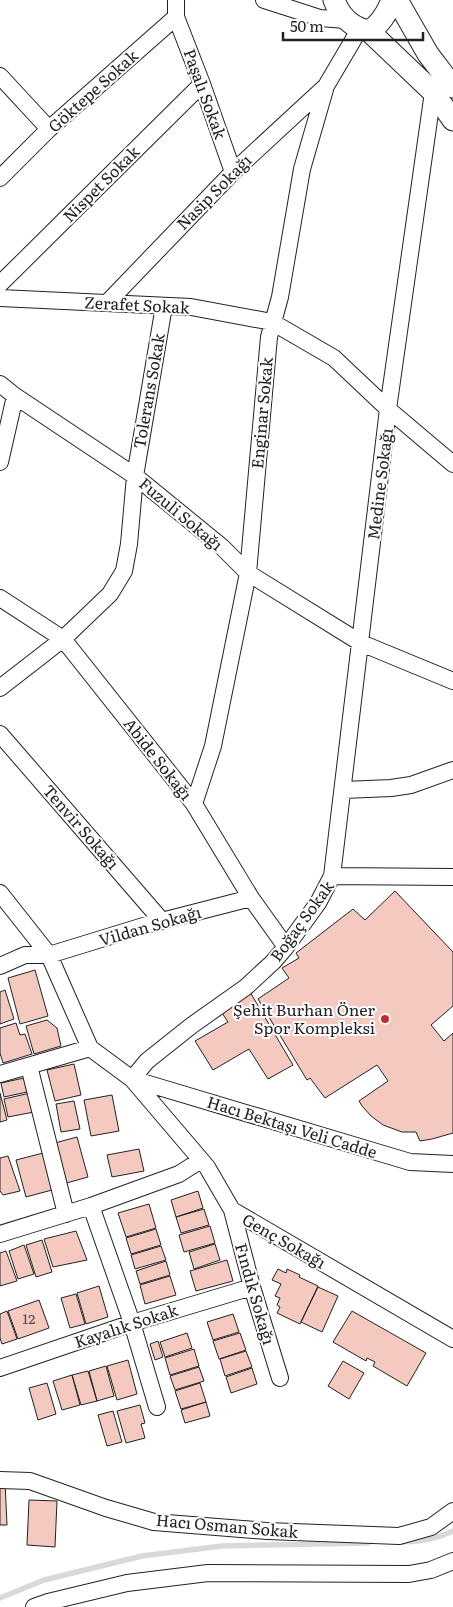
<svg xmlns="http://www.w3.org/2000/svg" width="453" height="1607" viewBox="0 0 453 1607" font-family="Literata,serif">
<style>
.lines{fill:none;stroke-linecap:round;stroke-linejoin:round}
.stream{stroke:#d9d9d9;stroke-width:5.5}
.building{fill:#f3c9c0;stroke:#222}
.minor-casing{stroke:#222;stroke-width:18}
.tertiary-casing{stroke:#222;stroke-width:23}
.minor{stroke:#fff;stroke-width:16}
.tertiary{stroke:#fff;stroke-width:21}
.poi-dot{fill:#c62828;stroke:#fff;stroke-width:2}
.labels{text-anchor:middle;stroke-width:4;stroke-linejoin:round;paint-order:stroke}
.number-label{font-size:14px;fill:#564c4a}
.street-label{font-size:16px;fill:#222;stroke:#fff}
.poi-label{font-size:16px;fill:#222;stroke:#fff;text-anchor:end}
</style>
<rect width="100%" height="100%" fill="#fff"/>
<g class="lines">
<path class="stream" d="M 402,1542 C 419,1542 437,1539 453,1531
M 0,1598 L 44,1580 L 142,1556 L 222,1546 L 368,1543"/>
</g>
<path class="building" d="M 395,891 L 453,952 L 453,1006 L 431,1025 L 444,1041 L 453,1033 L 453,1133 L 432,1139 L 420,1141 L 416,1132 L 402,1132 L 383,1125 L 371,1116 L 362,1106 L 359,1101 L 388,1081 L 377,1065 L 325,1098 L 310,1078 L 307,1080 L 258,999 L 289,978 L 282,968 L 299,958 L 296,953 L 353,909 L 365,920 Z
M 35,970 L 48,1016 L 20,1024 L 8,978 Z
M 5,990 L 14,1019 L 0,1024 L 0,992 Z
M 250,992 L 293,1065 L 268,1079 L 249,1049 L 213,1070 L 195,1041 L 228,1022 L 220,1010 Z
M 47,1020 L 57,1028 L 61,1046 L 34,1054 L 26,1026 Z
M 16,1023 L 20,1035 L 25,1034 L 32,1054 L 3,1063 L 0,1053 L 0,1028 Z
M 74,1064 L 81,1095 L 55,1101 L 47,1070 Z
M 24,1078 L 27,1092 L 4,1097 L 1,1083 Z
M 0,1093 L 7,1120 L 0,1122 Z
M 30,1093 L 34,1112 L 8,1117 L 4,1099 Z
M 112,1095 L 119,1131 L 91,1136 L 84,1100 Z
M 74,1101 L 80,1129 L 61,1132 L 56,1104 Z
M 77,1137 L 88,1177 L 63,1184 L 51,1144 Z
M 139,1149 L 144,1171 L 112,1177 L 107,1155 Z
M 43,1153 L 52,1190 L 26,1197 L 16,1160 Z
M 8,1156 L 20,1191 L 3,1195 L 0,1191 L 0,1158 Z
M 198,1191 L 203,1208 L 176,1217 L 171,1200 Z
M 149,1204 L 156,1228 L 126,1237 L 118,1213 Z
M 204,1209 L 209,1225 L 181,1233 L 176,1217 Z
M 210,1226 L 215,1243 L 184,1252 L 179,1235 Z
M 156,1229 L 161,1245 L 131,1254 L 126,1238 Z
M 76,1231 L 87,1260 L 53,1267 L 44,1239 Z
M 42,1240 L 52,1272 L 36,1277 L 26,1245 Z
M 215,1244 L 220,1260 L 194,1269 L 189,1252 Z
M 24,1245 L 34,1274 L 18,1279 L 9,1251 Z
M 161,1246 L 166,1260 L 135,1269 L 131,1255 Z
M 6,1251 L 17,1281 L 0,1286 L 0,1253 Z
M 227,1260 L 233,1281 L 196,1291 L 190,1271 Z
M 166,1261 L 170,1275 L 140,1284 L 136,1271 Z
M 278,1269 L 286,1273 L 287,1269 L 300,1275 L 299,1277 L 318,1286 L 300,1324 L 277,1313 L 280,1307 L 277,1305 L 280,1298 L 275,1296 L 281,1284 L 272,1280 Z
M 170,1276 L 176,1295 L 145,1304 L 140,1285 Z
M 99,1286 L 108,1317 L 86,1324 L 77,1293 Z
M 318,1287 L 338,1296 L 322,1332 L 301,1322 Z
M 76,1294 L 85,1324 L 70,1328 L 61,1298 Z
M 39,1300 L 49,1328 L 18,1339 L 8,1311 Z
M 7,1311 L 17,1339 L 2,1344 L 0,1338 L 0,1314 Z
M 352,1311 L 426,1353 L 407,1386 L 373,1366 L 375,1362 L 367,1358 L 366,1361 L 333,1342 Z
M 233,1314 L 239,1332 L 213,1340 L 207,1322 Z
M 187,1333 L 192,1348 L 165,1357 L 160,1342 Z
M 240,1333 L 246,1350 L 219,1359 L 213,1341 Z
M 158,1341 L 163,1357 L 155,1360 L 150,1344 Z
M 194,1349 L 199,1366 L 170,1375 L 165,1358 Z
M 246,1351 L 252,1367 L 225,1376 L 220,1359 Z
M 128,1360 L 137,1394 L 117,1400 L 107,1366 Z
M 343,1361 L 364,1373 L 349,1399 L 328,1386 Z
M 106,1366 L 114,1396 L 97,1401 L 89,1371 Z
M 199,1367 L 204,1381 L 175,1390 L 170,1376 Z
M 252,1368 L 257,1384 L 231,1393 L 226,1377 Z
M 88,1371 L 97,1401 L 81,1405 L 72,1375 Z
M 72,1375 L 80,1405 L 62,1410 L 53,1381 Z
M 47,1383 L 56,1414 L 38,1420 L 29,1388 Z
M 200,1383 L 206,1402 L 181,1409 L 175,1391 Z
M 206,1402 L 210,1416 L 185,1423 L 181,1410 Z
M 140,1405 L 145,1423 L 141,1424 L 145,1438 L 126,1443 L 117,1411 Z
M 113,1411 L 122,1442 L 107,1446 L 98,1415 Z
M 0,1482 L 5,1482 L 7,1525 L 0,1525 Z
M 29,1500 L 57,1501 L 55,1547 L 27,1545 Z"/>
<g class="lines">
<defs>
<path id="minor" d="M 264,0 L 320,18 L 346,20
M 176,17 L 202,84 L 233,172
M 0,76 L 49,129
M 0,178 L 49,129 L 176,17 L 176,0
M 0,284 L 202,84
M 0,298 L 191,307 L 272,322 L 334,358 L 388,409 L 453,464
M 107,303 L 233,172 L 326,86
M 0,384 L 15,396 L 135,476 L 222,547 L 248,573 L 361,643 L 453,681
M 0,462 L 15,396
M 0,598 L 63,639 L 194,804 L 251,898 L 286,947
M 0,688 L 63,639 L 110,594 L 124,571 L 129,544 L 135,476 L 164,306
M 0,734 L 162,921
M 344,790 L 391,788 L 411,785 L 453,770
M 194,804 L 213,746 L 248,573 L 269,337 L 280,297 L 302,169 L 326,86 L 359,30
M 332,876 L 388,409 L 433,92
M 0,893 L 49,955 L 90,1048
M 0,966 L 25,955 L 49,955 L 150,924 L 251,898
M 29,1066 L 66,1214
M 0,1074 L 90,1048 L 132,1079 L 207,1167 L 232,1210 L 453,1339
M 132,1079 L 147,1061 L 191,1026 L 246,987 L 273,962 L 286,947 L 318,903 L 332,876 L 453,877
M 132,1079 L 410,1162 L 453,1164
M 91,1206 L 132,1323 L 157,1407
M 232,1210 L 252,1287 L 280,1378
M 0,1234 L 91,1206 L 179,1174 L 201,1160
M 0,1368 L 132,1323 L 252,1287
M 0,1480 L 30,1481 L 106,1508 L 154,1522 L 267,1531 L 399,1536 L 431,1527 L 453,1511
M 34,1607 L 48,1602 L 127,1583 L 208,1573 L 409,1574 L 431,1570 L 453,1561"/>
<path id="tertiary" d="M 334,0 C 340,16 352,28 369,31 C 381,24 387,13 392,0
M 397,0 L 428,54 L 453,87
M 369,31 L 433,92 L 453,120"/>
</defs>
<use href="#minor" class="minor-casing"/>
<use href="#tertiary" class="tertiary-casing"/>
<use href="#minor" class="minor"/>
<use href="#tertiary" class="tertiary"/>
</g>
<circle class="poi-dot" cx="385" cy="1019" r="5"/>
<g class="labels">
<g class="number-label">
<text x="29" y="1324">12</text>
</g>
<g class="street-label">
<text transform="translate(93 91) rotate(-42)" y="6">Göktepe Sokak</text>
<text transform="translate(205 94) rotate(70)" y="6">Paşalı Sokak</text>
<text transform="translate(101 184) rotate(-45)" y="6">Nispet Sokak</text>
<text transform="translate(214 192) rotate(-45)" y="6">Nasip Sokağı</text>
<text transform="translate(137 305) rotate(3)" y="6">Zerafet Sokak</text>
<text transform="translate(149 391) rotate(-80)" y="6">Tolerans Sokak</text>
<text transform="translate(262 413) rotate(-85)" y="6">Enginar Sokak</text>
<text transform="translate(380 484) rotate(-83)" y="6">Medine Sokağı</text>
<text transform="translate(181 514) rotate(40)" y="6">Fuzuli Sokağı</text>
<text transform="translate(158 759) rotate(52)" y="6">Abide Sokağı</text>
<text transform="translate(81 827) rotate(49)" y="6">Tenvir Sokağı</text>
<text transform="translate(302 921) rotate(-54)" y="6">Boğaç Sokak</text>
<text transform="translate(150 926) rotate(-16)" y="6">Vildan Sokağı</text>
<text transform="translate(292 1127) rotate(17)" y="6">Hacı Bektaşı Veli Cadde</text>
<text transform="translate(284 1241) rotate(30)" y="6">Genç Sokağı</text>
<text transform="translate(255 1294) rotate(74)" y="6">Fındık Sokağı</text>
<text transform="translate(126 1326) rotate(-18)" y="6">Kayalık Sokak</text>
<text transform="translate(227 1526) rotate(5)" y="6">Hacı Osman Sokak</text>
</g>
<g class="poi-label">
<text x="375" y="1016">Şehit Burhan Öner<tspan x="375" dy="18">Spor Kompleksi</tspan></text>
</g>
</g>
<path d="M283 32v8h140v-8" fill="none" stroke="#222222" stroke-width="2.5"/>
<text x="290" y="32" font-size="15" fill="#222222" stroke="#ffffff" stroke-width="4" paint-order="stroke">50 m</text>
</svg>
